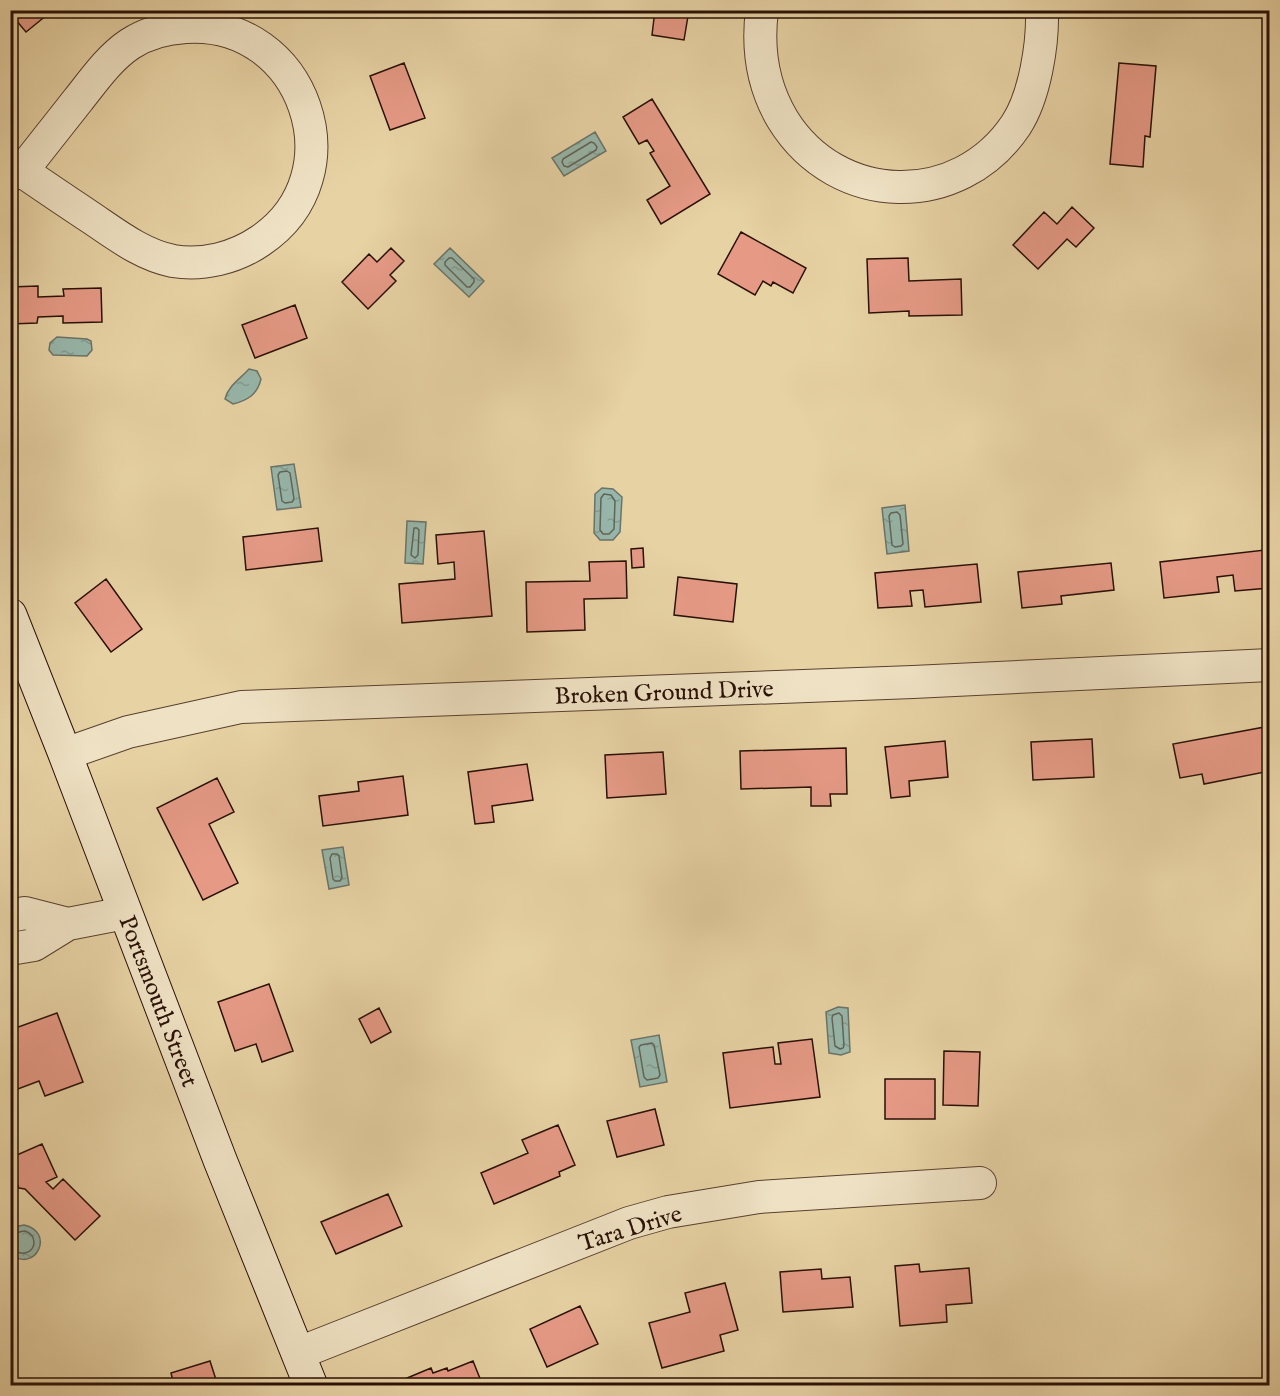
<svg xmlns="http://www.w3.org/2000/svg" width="1280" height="1396" viewBox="0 0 1280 1396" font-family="'IM FELL English',serif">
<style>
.water{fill:url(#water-ripples);stroke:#6b7469;stroke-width:1.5}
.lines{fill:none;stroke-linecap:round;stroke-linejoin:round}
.shore{stroke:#606458;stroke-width:1.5}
.building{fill:#e69a86;stroke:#291006;stroke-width:1.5}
.street-casing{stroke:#58402e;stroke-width:34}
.secondary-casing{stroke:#291006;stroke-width:35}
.street{stroke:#efe2c4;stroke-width:32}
.secondary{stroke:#efe2c4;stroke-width:33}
.labels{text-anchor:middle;stroke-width:4.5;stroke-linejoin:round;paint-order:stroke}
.street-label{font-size:24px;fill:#291006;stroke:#efe2c4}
</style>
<defs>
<pattern id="water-ripples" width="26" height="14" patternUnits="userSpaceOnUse" patternTransform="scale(1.5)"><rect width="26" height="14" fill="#97b7ab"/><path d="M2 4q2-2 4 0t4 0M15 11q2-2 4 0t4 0" fill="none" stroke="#829c92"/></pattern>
</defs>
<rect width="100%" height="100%" fill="#e7d2a4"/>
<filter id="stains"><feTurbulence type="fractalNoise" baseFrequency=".00333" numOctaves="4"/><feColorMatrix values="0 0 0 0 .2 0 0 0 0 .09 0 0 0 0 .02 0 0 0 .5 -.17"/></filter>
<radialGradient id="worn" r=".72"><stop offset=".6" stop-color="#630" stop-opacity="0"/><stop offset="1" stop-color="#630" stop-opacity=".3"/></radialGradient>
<path class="water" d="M 595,132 L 606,151 L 564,176 L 552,158 Z
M 450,248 L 484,281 L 469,297 L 434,264 Z
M 57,337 L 87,339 L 91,341 L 92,350 L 87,356 L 53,355 L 49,350 L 50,343 Z
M 249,369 L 257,371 L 261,379 C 257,395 248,400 233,404 L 225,399 C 228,386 240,379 249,369 Z
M 294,464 L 301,507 L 277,510 L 271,467 Z
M 602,488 L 613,489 L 622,497 L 620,532 L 613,540 L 600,540 L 594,533 L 595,494 Z
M 905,505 L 909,551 L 887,554 L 882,508 Z
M 407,521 L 426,522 L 423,564 L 405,563 Z
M 343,847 L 349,885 L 329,889 L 322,850 Z
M 838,1007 L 848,1008 L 850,1052 L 841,1055 L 829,1053 L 826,1012 Z
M 659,1035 L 667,1082 L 640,1087 L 631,1040 Z
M 24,1225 C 56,1232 35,1274 11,1254 L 11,1231 L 19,1226 Z"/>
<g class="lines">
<path class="shore" d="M 591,142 L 594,143 L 597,147 L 596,150 L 568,167 L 564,166 L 562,162 L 563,159 Z
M 449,258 L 452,258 L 474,279 L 474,282 L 470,287 L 467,287 L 445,265 L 445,262 Z
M 287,471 L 290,473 L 294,499 L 292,502 L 285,503 L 282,501 L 278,475 L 280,472 Z
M 604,494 L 611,495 L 615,501 L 614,529 L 609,534 L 603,534 L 600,530 L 601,498 Z
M 897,512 L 900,515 L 903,544 L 901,546 L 895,547 L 892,545 L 889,516 L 891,513 Z
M 414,528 L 417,528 L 419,530 L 418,555 L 415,558 L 411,555 Z
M 332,854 L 337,854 L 339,856 L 342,878 L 340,881 L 335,881 L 333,879 L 330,858 Z
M 839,1013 L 842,1016 L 844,1046 L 843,1048 L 840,1049 L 835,1046 L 832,1018 L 833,1015 Z
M 652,1043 L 654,1045 L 660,1075 L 658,1078 L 647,1080 L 644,1077 L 639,1047 L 641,1045 Z
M 10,1235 C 15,1234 20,1231 25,1231 C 37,1234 37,1251 25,1253 C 20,1254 15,1251 10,1250"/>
</g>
<path class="building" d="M 10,10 L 53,10 L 26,32 L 10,13 Z
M 655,10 L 689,10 L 684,40 L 652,35 Z
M 404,63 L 425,118 L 390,130 L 370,76 Z
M 1119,63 L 1156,66 L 1150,137 L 1145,136 L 1143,167 L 1110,164 Z
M 652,99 L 710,194 L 661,224 L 647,200 L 670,186 L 650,153 L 654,151 L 647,140 L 639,144 L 623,117 Z
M 1072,207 L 1094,228 L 1076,247 L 1067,239 L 1038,269 L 1013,245 L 1044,212 L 1057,224 Z
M 741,232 L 806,268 L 793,293 L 773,282 L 771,286 L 763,281 L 755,295 L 718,274 Z
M 391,248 L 404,261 L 390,275 L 396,281 L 368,309 L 342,282 L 369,254 L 377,262 Z
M 908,258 L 909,281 L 961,279 L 962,315 L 909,316 L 909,311 L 869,313 L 867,259 Z
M 38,286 L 38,297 L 64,296 L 63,289 L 101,288 L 102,322 L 63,323 L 63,316 L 38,317 L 37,323 L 10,324 L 10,287 Z
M 295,305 L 307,338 L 255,358 L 242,325 Z
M 318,528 L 322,561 L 246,570 L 243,537 Z
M 484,531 L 492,616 L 402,623 L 399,584 L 455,579 L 454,562 L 438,564 L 436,535 Z
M 643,548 L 644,567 L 632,568 L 631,549 Z
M 1265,550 L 1269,588 L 1235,591 L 1233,575 L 1217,577 L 1219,592 L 1164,598 L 1160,562 Z
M 626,561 L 627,598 L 584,599 L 585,630 L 527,632 L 526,582 L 590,581 L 589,562 Z
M 1111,563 L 1114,590 L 1061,596 L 1062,604 L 1022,608 L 1018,572 Z
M 977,564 L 981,602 L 925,607 L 923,590 L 910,591 L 912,606 L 878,608 L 875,573 Z
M 678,577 L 737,584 L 733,622 L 674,615 Z
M 106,579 L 142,629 L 111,652 L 75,603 Z
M 1270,726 L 1270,771 L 1204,784 L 1202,774 L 1180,778 L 1173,744 Z
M 1092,739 L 1094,777 L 1033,780 L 1031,742 Z
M 945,741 L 948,777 L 909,781 L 910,796 L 891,798 L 885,747 Z
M 846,748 L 847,794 L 830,794 L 831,806 L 811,806 L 811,787 L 741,789 L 740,751 Z
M 663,752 L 666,794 L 607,798 L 605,755 Z
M 527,764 L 533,800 L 492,806 L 494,822 L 475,824 L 468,772 Z
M 403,776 L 408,815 L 323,826 L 319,796 L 359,791 L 358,782 Z
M 217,778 L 234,812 L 209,824 L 238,883 L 203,900 L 157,808 Z
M 269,984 L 293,1051 L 262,1062 L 256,1044 L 235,1051 L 218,1002 Z
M 379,1008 L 391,1032 L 371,1043 L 359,1019 Z
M 57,1013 L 83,1082 L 45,1096 L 39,1081 L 10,1092 L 10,1030 Z
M 812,1039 L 820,1097 L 730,1108 L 723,1053 L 773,1047 L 775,1064 L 781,1064 L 778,1043 Z
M 944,1051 L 980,1052 L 978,1106 L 943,1105 Z
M 885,1079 L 935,1079 L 935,1119 L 885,1119 Z
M 655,1109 L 664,1145 L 617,1157 L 607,1121 Z
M 558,1125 L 575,1165 L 559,1172 L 560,1176 L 494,1204 L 481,1173 L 528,1153 L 522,1140 Z
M 42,1144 L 57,1177 L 46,1182 L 53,1189 L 63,1179 L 100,1216 L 75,1240 L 25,1189 L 19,1188 L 10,1168 L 10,1158 Z
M 388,1194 L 402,1226 L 336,1254 L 321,1222 Z
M 919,1264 L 920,1272 L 969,1268 L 972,1303 L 946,1305 L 947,1322 L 900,1326 L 895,1266 Z
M 821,1269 L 822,1279 L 850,1277 L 853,1307 L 783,1312 L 780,1272 Z
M 725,1283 L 738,1330 L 720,1335 L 724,1351 L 662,1368 L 649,1323 L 690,1312 L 685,1293 Z
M 580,1306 L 598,1344 L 547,1367 L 530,1329 Z
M 210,1361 L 218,1386 L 174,1386 L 171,1373 Z
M 473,1361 L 483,1386 L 388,1386 L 431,1368 L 433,1373 L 447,1368 L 448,1371 Z"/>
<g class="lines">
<defs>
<path id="street" d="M 762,10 C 757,49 763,87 783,120 C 837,207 959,210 1016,125 C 1035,96 1043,44 1042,10
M 10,175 L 22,171 C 40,148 59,124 78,100 C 94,80 109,58 130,44 C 147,33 167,28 186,27 C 304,19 359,175 260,241 C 235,258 203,266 173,261 C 143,255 118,236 93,219 C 69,203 45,187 22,171
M 65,754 L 128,732 L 241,707 L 913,682 L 1270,665
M 10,916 L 25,913 L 68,924
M 10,949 L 34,945 L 68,924 L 125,913
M 299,1353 L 629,1223 L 668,1212 L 759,1197 L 980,1183"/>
<path id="secondary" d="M 10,615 L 65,754 L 220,1160 L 311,1386"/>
</defs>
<use href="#street" class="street-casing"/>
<use href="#secondary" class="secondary-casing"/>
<use href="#street" class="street"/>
<use href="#secondary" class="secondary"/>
</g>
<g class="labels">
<g class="street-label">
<text transform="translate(664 692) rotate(-2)" y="8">Broken Ground Drive</text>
<text transform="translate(159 1001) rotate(69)" y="8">Portsmouth Street</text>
<text transform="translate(630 1228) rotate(-17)" y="8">Tara Drive</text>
</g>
</g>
<rect width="1280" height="1396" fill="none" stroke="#e7d2a4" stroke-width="36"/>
<rect x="12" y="12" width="1256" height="1372" fill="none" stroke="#291006" stroke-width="3"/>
<rect x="18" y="18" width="1244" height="1360" fill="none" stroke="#291006" stroke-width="1.5"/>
<rect width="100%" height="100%" filter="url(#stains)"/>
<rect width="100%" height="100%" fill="url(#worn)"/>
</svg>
